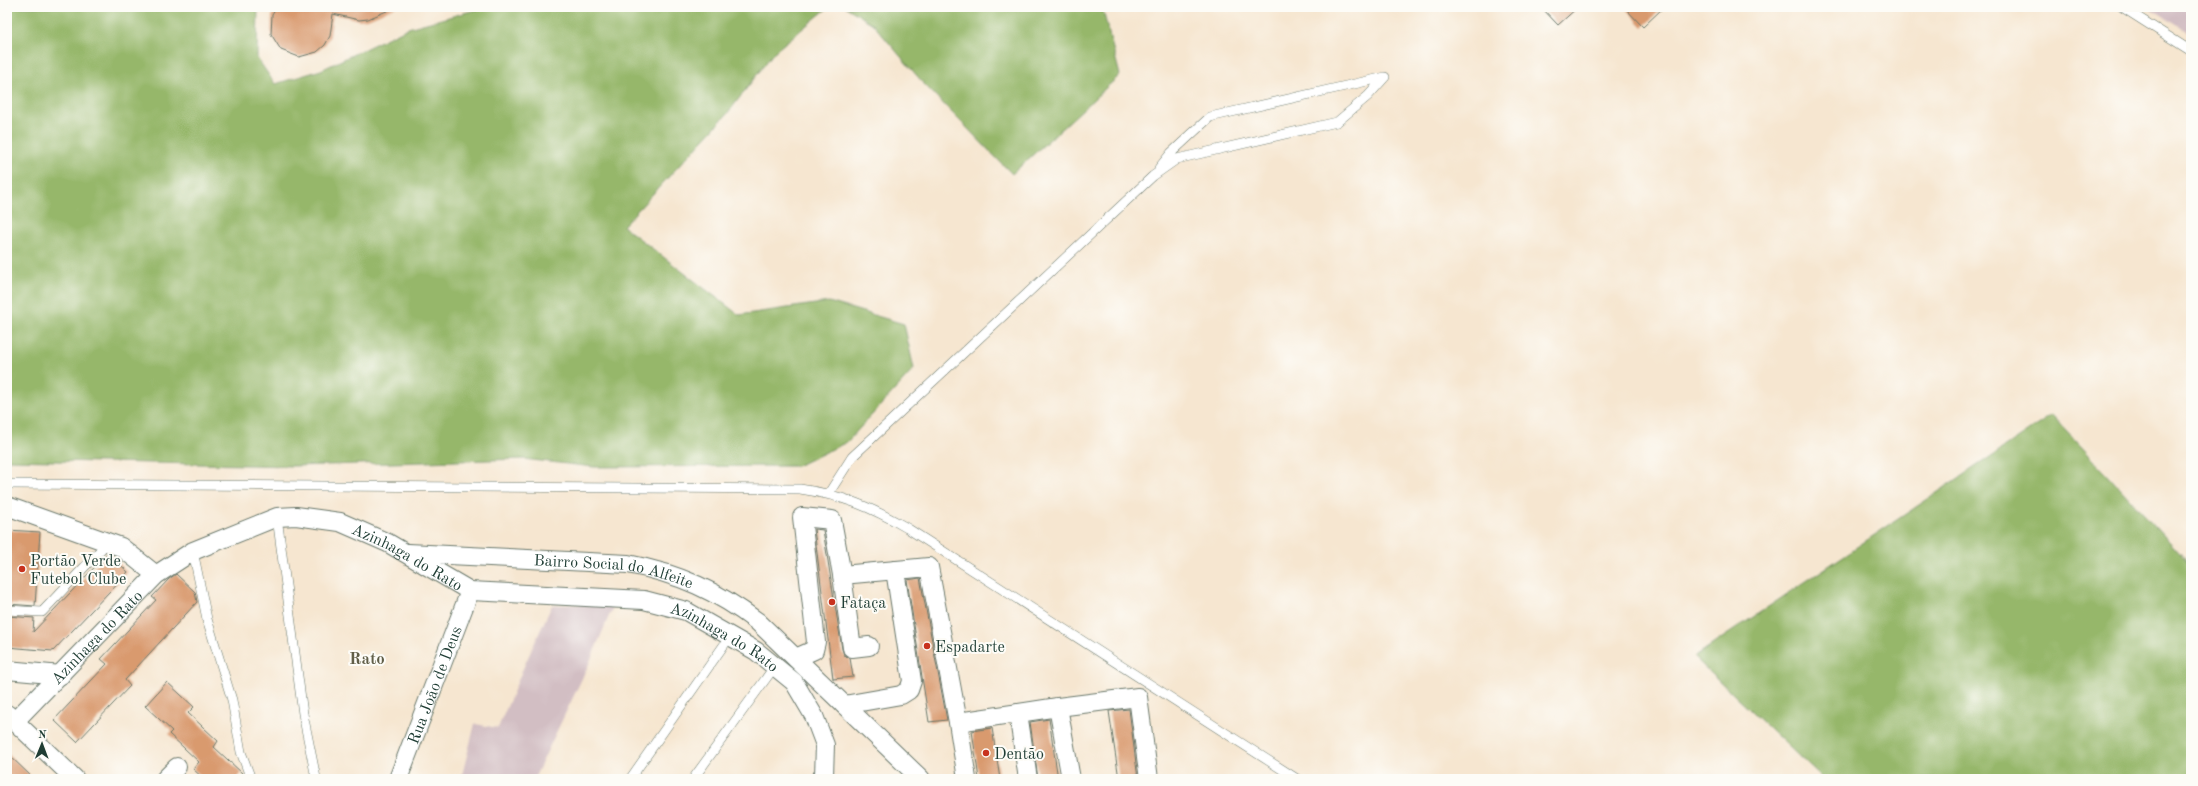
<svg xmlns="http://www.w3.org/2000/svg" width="2198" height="786" viewBox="0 0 2198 786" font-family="'Old Standard TT',serif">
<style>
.industrial{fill:#d2bec3}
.forest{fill:#96b76a;stroke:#5a7a4f}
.building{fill:#d99a6e}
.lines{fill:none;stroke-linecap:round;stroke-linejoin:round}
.service-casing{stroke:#6a786b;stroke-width:10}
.minor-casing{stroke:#6a786b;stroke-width:20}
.service{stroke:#fff;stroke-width:9}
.minor{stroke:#fff;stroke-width:18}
.poi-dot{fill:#c8321e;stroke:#fdfcf7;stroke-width:1.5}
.labels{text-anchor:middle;stroke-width:4;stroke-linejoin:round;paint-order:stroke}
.street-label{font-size:16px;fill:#1f3d34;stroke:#fdfcf7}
.poi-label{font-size:16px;fill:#1f3d34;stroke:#fdfcf7;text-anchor:start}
.neighbourhood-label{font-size:17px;font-weight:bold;fill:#605e48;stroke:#fdfcf7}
</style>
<rect width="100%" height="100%" fill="#fdfcf7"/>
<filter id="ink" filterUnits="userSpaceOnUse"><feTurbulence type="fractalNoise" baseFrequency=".025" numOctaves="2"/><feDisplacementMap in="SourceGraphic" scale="8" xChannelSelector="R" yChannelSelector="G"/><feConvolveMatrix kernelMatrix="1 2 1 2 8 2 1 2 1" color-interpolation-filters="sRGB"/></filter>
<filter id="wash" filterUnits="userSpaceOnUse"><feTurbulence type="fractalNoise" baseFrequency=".012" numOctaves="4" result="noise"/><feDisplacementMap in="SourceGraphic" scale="16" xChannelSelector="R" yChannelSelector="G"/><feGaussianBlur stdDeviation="0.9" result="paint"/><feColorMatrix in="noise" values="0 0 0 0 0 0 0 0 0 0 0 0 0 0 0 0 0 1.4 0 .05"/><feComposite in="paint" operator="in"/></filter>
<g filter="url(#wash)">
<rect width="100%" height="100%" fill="#f6e6d0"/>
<path class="industrial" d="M 2148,7 L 2191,7 L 2191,34 Z
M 614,604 L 588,666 L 534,779 L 461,779 L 475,724 L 498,728 L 525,664 L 552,605 Z"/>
<path class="forest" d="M 7,7 L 258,7 L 257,58 L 275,84 L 321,70 L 408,28 L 486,7 L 829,7 L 774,52 L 728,113 L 623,226 L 739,315 L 829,302 L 904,324 L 914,369 L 847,442 L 797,466 L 594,467 L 523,459 L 294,466 L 7,460 Z
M 846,7 L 1102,7 L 1120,75 L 1012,174 L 924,84 L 873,24 Z
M 2052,415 L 2191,565 L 2191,779 L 1823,779 L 1694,657 Z"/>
<g id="blocks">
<path class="building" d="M 277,7 L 396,7 L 368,19 L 359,20 L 333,14 L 330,36 L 325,45 L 317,52 L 299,57 L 281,50 L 271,34 L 272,15 Z
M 1541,7 L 1578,7 L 1558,25 Z
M 1624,7 L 1664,7 L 1643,27 Z
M 814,529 L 823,530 L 842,649 L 844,655 L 850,658 L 853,677 L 833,679 Z
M 7,530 L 40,532 L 35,606 L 7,604 Z
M 108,553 L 128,572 L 53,651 L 7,647 L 7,616 L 34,618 L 33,632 Z
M 176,574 L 195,592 L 197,602 L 125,680 L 130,686 L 77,742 L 54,720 L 107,664 L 101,659 L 156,600 L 152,597 L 169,579 Z
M 920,578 L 947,720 L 929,722 L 907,580 Z
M 167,682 L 194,707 L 188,713 L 218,741 L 214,747 L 242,773 L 236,779 L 204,779 L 193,769 L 199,762 L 169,734 L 172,731 L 145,706 Z
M 1129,709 L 1138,779 L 1119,779 L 1109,711 Z
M 1049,719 L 1058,779 L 1038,779 L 1030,722 Z
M 992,728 L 1000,779 L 979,779 L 972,731 Z
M 7,753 L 34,779 L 7,779 Z"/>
</g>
</g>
<g filter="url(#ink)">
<use href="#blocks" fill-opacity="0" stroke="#6a786b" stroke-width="1"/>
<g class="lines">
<defs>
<path id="service" d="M 2122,7 L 2191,51
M 1159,168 L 1171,153 L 1210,117 L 1385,77
M 7,484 L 800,489 C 842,495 871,507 907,528 L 1297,779
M 829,493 L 852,457 L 1153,176 L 1177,159 L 1337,122 L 1368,96 L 1385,77
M 277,517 L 303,714 L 316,778
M 193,551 L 207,619 L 232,700 L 241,752 L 251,779
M 7,610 L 42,612 L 108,542
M 630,779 L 731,635
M 693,779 L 775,666"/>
<g id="minor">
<path d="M 7,506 L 121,547 L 156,575"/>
<path id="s1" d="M 408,553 L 628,564 C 680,574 717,591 758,622 L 921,779"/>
<path d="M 869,646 L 852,648 L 842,575 L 929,567 L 958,722"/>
<path d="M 796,658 L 814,650 L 816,642 L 802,517 L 832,520 L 842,575"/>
<path d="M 7,670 L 61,675"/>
<path d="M 844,705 L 901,695 L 909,690 L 912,681 L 895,570"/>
<path d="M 1058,707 L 1138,697 L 1149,779"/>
<path d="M 1018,713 L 1028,779"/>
<path d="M 7,714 L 75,779"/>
<path id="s2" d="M 15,721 L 156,575 L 193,551 L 277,517 L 296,516 L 340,522 L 388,543 L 470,591 L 644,600 L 686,611 L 756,651 L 794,682 L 814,716 L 825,745 L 824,776 L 820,779"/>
<path d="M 165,779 L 177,767"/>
<path id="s3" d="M 398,779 L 470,591"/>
<path d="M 967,779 L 958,722 L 1058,707 L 1071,779"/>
</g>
</defs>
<use href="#service" class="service-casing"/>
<use href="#minor" class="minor-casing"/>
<use href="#service" class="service"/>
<use href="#minor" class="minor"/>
</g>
</g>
<g class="poi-dot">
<circle cx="22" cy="569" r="4"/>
<circle cx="832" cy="602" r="4"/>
<circle cx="927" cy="646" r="4"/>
<circle cx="986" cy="753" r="4"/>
</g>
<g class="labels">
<g class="street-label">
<text dy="6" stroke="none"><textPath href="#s2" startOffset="477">Azinhaga do Rato</textPath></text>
<text dy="6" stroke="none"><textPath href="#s1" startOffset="207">Bairro Social do Alfeite</textPath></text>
<text dy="6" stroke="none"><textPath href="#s2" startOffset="117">Azinhaga do Rato</textPath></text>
<text dy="6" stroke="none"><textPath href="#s2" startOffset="812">Azinhaga do Rato</textPath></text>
<text dy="6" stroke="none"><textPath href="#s3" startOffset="101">Rua João de Deus</textPath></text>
</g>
<g class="poi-label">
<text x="30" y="566">Portão Verde<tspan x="30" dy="18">Futebol Clube</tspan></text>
<text x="840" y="608">Fataça</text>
<text x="935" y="652">Espadarte</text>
<text x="994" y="759">Dentão</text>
</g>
<g class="neighbourhood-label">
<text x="367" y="664">Rato</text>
</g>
</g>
<rect width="2198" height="786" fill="none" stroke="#fdfcf7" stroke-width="24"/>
<g transform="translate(42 744) rotate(1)" stroke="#fdfcf7" stroke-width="3" paint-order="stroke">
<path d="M0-3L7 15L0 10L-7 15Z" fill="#1f3d34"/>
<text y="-6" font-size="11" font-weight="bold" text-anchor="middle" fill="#1f3d34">N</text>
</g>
</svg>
